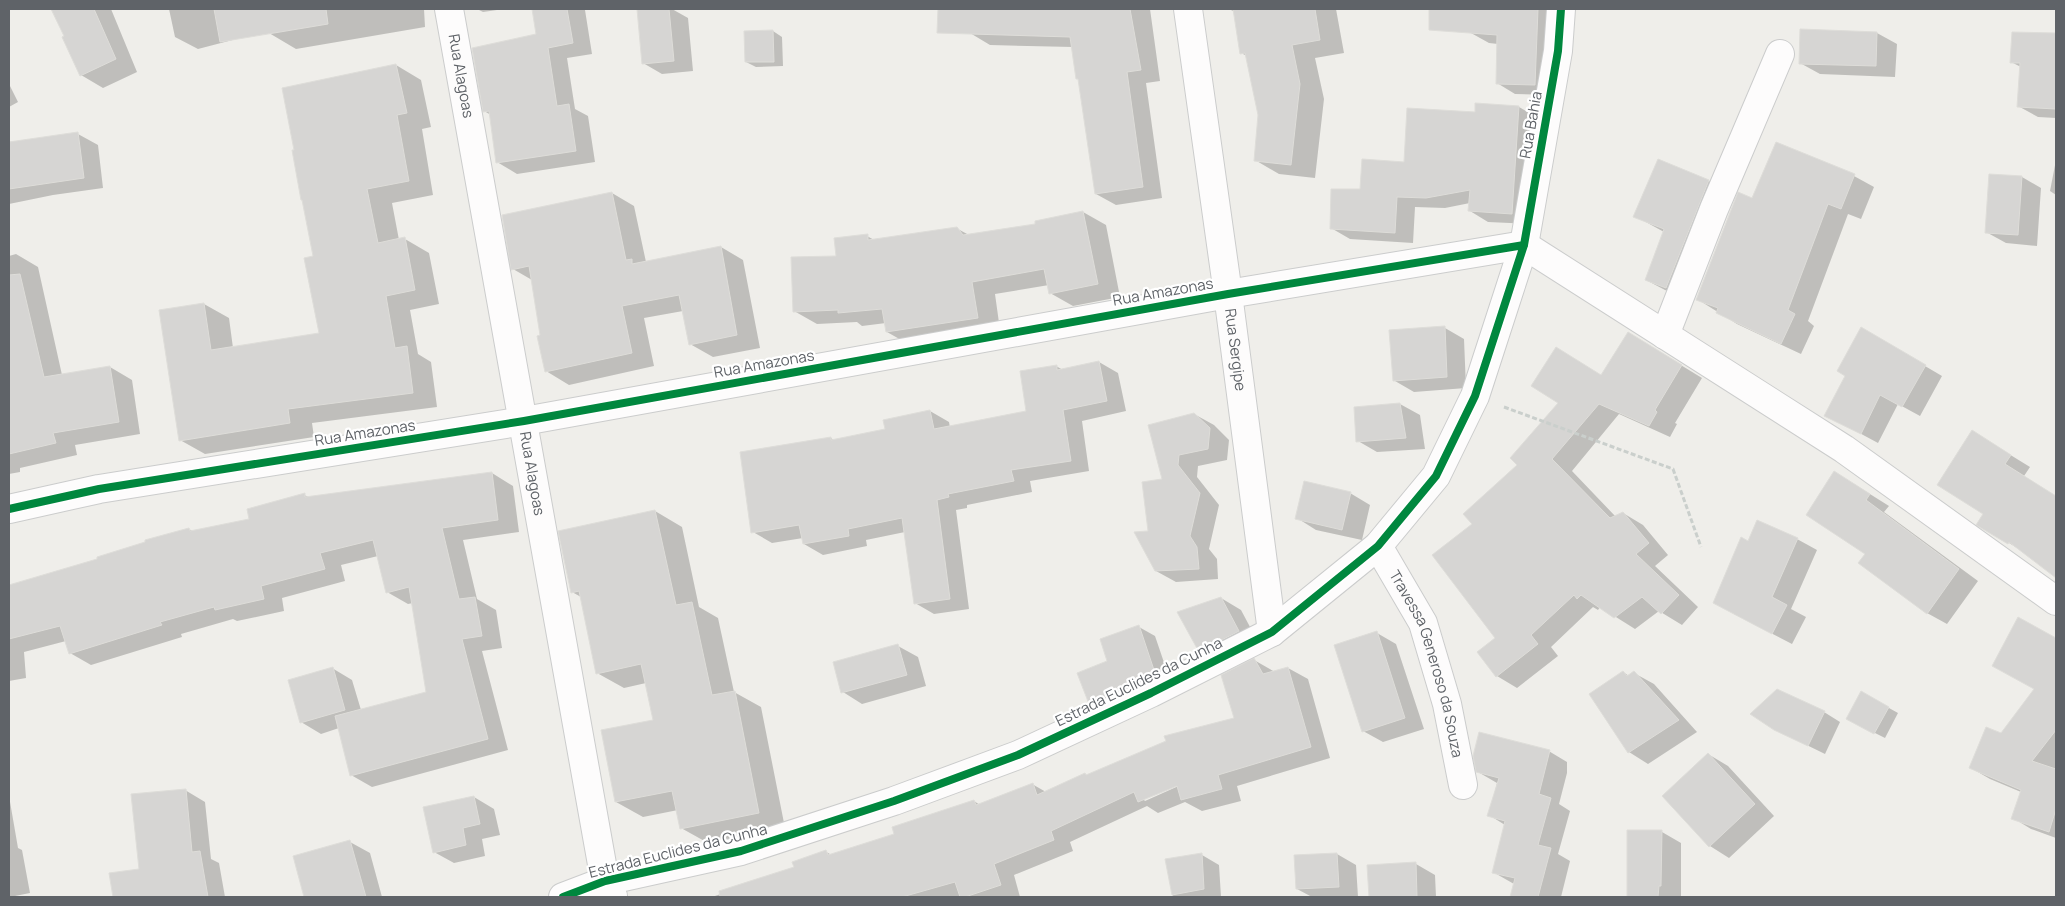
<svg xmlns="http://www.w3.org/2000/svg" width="2065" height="906" viewBox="0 0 2065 906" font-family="Manrope,sans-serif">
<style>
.shadow{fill:#0003;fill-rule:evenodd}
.building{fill:#d6d5d3;stroke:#deddd9}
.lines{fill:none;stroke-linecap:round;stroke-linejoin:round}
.minor-casing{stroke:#cbcccc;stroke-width:30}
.path{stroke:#cacfcc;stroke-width:3;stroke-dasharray:5 2.5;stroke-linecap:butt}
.minor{stroke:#fdfcfc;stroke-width:28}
.cycleway-casing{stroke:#fff;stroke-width:11}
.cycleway{stroke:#00873e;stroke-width:8}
.labels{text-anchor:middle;stroke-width:4.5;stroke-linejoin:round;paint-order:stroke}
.street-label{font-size:15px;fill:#5f6368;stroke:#fff}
</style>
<rect width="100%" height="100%" fill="#efeeea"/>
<path class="shadow" d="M 52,9 L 111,9 L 137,72 L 103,88 L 81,75 L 66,36 Z
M 169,9 L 236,9 L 244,37 L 198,49 L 175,37 Z
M 265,9 L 424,9 L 425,27 L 296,49 L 269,33 Z
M 477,9 L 504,9 L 483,12 Z
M 533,9 L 585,10 L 592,54 L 567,58 L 575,109 L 588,116 L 595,162 L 517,174 L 497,162 L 491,115 L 484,111 L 538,35 Z
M 638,9 L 672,9 L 688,18 L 693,71 L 662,74 L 643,63 Z
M 973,9 L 1150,9 L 1160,81 L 1146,83 L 1162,198 L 1116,205 L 1096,194 L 1080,80 L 1073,47 L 990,45 L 970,33 Z
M 1229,9 L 1336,9 L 1344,53 L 1315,58 L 1324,99 L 1315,178 L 1279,174 L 1255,160 L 1259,115 L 1247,56 L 1241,53 L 1235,12 Z
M 1472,9 L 1568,9 L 1553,95 L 1515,94 L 1497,83 L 1498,44 L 1489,43 L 1471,33 Z
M 1801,30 L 1877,33 L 1897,44 L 1895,77 L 1820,74 L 1800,63 Z
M 773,31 L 782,37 L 783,66 L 756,67 L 746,62 Z
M 2013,33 L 2056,34 L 2056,118 L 2038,117 L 2018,106 L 2021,67 L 2011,62 Z
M 396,65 L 421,80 L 431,127 L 422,129 L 433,195 L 392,203 L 399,240 L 405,239 L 429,253 L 439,304 L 410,310 L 418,354 L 431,362 L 437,407 L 312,423 L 314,437 L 205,454 L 180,440 L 204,304 L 229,318 L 233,348 L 320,334 L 315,257 Z
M 9,84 L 18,102 L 9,107 Z
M 1519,107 L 1538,118 L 1531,224 L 1488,222 L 1470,211 L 1470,203 L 1445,208 L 1415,207 L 1413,243 L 1350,239 L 1331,228 L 1361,190 L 1405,163 L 1476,114 Z
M 78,134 L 98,145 L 103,188 L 53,195 L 9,204 L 9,142 Z
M 1658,160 L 1709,181 L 1727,192 L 1685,298 L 1665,290 L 1646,280 L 1664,232 L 1635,216 Z
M 2056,160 L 2056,195 L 2050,191 Z
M 1854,176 L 1874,187 L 1861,219 L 1848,214 L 1808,321 L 1814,326 L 1801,354 L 1737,324 L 1697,299 L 1753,199 Z
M 2022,177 L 2041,188 L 2037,246 L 2006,243 L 1986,232 Z
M 612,193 L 634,206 L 646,262 L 721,247 L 743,260 L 760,348 L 713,357 L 690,344 L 683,311 L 644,318 L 654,366 L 569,385 L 546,371 L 532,280 L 513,269 Z
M 1083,212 L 1106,225 L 1120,297 L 1073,306 L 1050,293 L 1049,285 L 995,294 L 1000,330 L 910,345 L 887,332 L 886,323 L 862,326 L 857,322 L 817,324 L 794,311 L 838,257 L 867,236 L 876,241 L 956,228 L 969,235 L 1037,225 Z
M 16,254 L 38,267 L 62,375 L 110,367 L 132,380 L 140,434 L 75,445 L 77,455 L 20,468 L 20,472 L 9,474 L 9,256 Z
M 1445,328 L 1464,339 L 1466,388 L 1414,392 L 1395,381 Z
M 1862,329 L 1942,376 L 1920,416 L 1898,404 L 1878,443 L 1826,415 L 1847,375 Z
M 1648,345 L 1702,378 L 1675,423 L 1677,424 L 1670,437 L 1619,414 L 1572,471 L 1616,517 L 1623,513 L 1643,525 L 1668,555 L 1655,566 L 1698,607 L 1682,625 L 1659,611 L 1635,629 L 1600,607 L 1598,610 L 1593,607 L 1551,647 L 1558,656 L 1517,688 L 1497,676 L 1497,638 L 1474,524 L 1519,465 L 1602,376 Z
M 1099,362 L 1118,373 L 1126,411 L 1082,421 L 1089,471 L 1030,481 L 1032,492 L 967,505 L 967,508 L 956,510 L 969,609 L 934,614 L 915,603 L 905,532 L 866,540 L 867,546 L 823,555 L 804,544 L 803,538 L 772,543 L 753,532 L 831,438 L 835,441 L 887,430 L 930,411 L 949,422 L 950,428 L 1027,412 L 1056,366 L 1063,370 Z
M 1400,404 L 1420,415 L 1425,449 L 1377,452 L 1358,441 Z
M 1194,414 L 1214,425 L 1229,440 L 1227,460 L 1198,466 L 1197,477 L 1219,505 L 1209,549 L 1217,559 L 1218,579 L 1176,582 L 1156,571 L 1164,480 Z
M 1991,443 L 2030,467 L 2024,476 L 2056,497 L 2056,575 L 2027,554 L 1978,524 L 1985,514 Z
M 492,473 L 513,486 L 519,532 L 463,540 L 477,599 L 496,610 L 502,648 L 482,651 L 508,750 L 372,787 L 351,775 L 339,728 L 321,734 L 301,722 L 332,668 L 352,680 L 361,710 L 427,693 L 413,603 L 408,604 L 387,592 L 378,556 L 341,565 L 345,581 L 282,598 L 284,611 L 237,621 L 233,619 L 181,634 L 182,637 L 91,665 L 70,653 L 66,641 L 24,652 L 26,678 L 9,681 L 9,586 L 99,560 L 189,529 L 194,532 L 251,520 L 304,495 L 309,497 Z
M 1854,484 L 1889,506 L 1884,512 L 1978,581 L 1947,624 L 1927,613 L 1866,554 Z
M 1350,493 L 1370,505 L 1362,540 L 1316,530 L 1297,518 Z
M 655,511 L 682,527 L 699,607 L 718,618 L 734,692 L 761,707 L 785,828 L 708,843 L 681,828 L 678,810 L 643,817 L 616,802 L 654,721 L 646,683 L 624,688 L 597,673 L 581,597 L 572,592 Z
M 1797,539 L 1817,550 L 1791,609 L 1806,617 L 1792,644 L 1734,614 L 1749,542 Z
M 1221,598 L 1241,610 L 1258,642 L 1219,662 L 1200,651 Z
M 2018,619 L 2056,640 L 2056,838 L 2031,829 L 2013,818 L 2021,792 L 1990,779 L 1971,768 L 2001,734 L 2036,689 Z
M 1139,627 L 1155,636 L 1171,683 L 1107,713 L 1090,703 L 1109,662 Z
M 1377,633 L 1396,644 L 1424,729 L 1383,742 L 1363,731 Z
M 898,646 L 918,657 L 926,686 L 862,704 L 843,692 Z
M 1254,660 L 1275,672 L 1288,668 L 1308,679 L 1330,758 L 1237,786 L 1241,801 L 1202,811 L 1185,802 L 1158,813 L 1147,806 L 1070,842 L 1073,851 L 1014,875 L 1020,897 L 712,897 L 796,868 L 826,852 L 832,855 L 895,835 L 974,801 L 980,805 L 1032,784 L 1046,792 L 1085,774 L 1088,776 L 1235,719 ZM 1182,782 L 1183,784 L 1145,801 L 1143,799 Z
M 1623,672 L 1629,676 L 1634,673 L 1654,684 L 1697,732 L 1648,764 L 1629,752 Z
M 1889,708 L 1898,713 L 1885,738 L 1857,724 Z
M 1824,712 L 1840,722 L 1825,754 L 1774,729 Z
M 1547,750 L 1567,762 L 1567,773 L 1559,804 L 1570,811 L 1558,854 L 1570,861 L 1561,897 L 1511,897 L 1514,884 L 1493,872 L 1505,825 L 1489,815 L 1497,783 L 1478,772 Z
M 1708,754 L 1728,766 L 1774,816 L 1729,858 L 1710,846 L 1664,796 Z
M 185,790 L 205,802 L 211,859 L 219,863 L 225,897 L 114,897 L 111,874 L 140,870 Z
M 9,796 L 18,848 L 22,850 L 30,893 L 10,897 Z
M 474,797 L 494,809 L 500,835 L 482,839 L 485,856 L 454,863 L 434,852 Z
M 1662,832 L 1681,843 L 1681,896 L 1648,896 Z
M 350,842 L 370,853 L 382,897 L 306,897 L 295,857 Z
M 1337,854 L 1356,865 L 1358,897 L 1312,897 L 1297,889 Z
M 1202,855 L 1219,865 L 1221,897 L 1173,897 L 1166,860 Z
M 1416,864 L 1435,875 L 1436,897 L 1370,897 L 1368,866 Z"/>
<path class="building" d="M 51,9 L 94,9 L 116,59 L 80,76 L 62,37 L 64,36 Z
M 214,9 L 326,9 L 328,24 L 220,42 Z
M 532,9 L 567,9 L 573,43 L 548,48 L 557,106 L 569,104 L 576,151 L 496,163 L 489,111 L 483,112 L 472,48 L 536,34 Z
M 637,9 L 669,9 L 674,61 L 642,64 Z
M 938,9 L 1130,9 L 1141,70 L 1127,72 L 1143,187 L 1095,194 L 1078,79 L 1076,79 L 1070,37 L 937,33 Z
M 1233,9 L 1315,9 L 1320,40 L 1292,45 L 1300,84 L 1291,165 L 1254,161 L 1258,115 L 1245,53 L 1240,54 Z
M 1429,9 L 1538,9 L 1535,85 L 1496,84 L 1497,35 L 1429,30 Z
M 1800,29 L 1877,32 L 1876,66 L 1799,64 Z
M 773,30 L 774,62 L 745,62 L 744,31 Z
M 2012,32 L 2056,33 L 2056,109 L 2017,107 L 2020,63 L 2010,63 Z
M 396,64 L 407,113 L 397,115 L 409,181 L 367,189 L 378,243 L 405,237 L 415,290 L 386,296 L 395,348 L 407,346 L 413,393 L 288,409 L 290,423 L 179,441 L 159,310 L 204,303 L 211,350 L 319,333 L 304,258 L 313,256 L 302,200 L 301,200 L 292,150 L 294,150 L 282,88 Z
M 1475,103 L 1519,106 L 1512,214 L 1468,211 L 1470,190 L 1426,198 L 1397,197 L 1395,233 L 1330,229 L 1331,189 L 1360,189 L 1362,159 L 1404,162 L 1407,108 L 1475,112 Z
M 78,132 L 84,178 L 9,189 L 9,142 Z
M 1776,142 L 1855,174 L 1841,209 L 1828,204 L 1788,310 L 1795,314 L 1781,344 L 1716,313 L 1718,308 L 1696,300 L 1738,192 L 1752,198 Z
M 1658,159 L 1709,180 L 1666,288 L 1645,280 L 1664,229 L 1633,217 Z
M 1989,174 L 2022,176 L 2018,235 L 1985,233 Z
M 612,192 L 626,260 L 632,259 L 632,264 L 721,246 L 737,335 L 689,345 L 679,295 L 622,306 L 632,353 L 545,372 L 537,336 L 540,335 L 529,266 L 511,270 L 502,215 Z
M 1083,211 L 1098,284 L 1049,294 L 1044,269 L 972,282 L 978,318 L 886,332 L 882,309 L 838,313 L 838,310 L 793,312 L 791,257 L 836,256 L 834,238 L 868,234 L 868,240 L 957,227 L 963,235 L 1035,224 L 1035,221 Z
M 20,274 L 44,377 L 110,366 L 119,422 L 53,433 L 56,443 L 9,454 L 9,275 Z
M 1445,326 L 1447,377 L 1393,381 L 1389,330 Z
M 1861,327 L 1926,365 L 1902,407 L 1880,395 L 1861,434 L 1824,416 L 1845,376 L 1837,371 Z
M 1628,332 L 1682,365 L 1655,410 L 1657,412 L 1649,426 L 1599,404 L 1552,459 L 1610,518 L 1623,512 L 1649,543 L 1636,554 L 1679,595 L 1661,614 L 1642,597 L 1614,618 L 1581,595 L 1577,599 L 1574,595 L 1531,635 L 1538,644 L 1496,677 L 1477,652 L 1495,638 L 1432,555 L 1472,524 L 1463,514 L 1517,465 L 1510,458 L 1558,403 L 1531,386 L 1556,347 L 1601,375 Z
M 1099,361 L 1107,401 L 1063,410 L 1071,461 L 1011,470 L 1014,481 L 948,494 L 949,497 L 937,500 L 950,599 L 914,604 L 902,518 L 848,529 L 849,536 L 803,544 L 799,525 L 751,533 L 740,452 L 831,437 L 831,440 L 885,429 L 883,420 L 930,410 L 934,429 L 1026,411 L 1020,371 L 1057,365 L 1057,370 Z
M 1400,403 L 1406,438 L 1356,442 L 1354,407 Z
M 1194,413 L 1210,428 L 1208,449 L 1179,455 L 1178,465 L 1200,493 L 1190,536 L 1197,547 L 1199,569 L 1155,571 L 1134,532 L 1148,531 L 1142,482 L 1162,479 L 1148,425 Z
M 1972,430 L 2011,455 L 2005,464 L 2056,496 L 2056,578 L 2009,542 L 2008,544 L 1976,525 L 1983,514 L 1937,485 Z
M 1834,471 L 1870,494 L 1866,500 L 1959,569 L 1927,614 L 1858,563 L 1865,554 L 1806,515 Z
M 492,472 L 498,520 L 442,528 L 459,599 L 475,597 L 482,636 L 462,639 L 488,739 L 350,776 L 335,716 L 426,692 L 409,587 L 386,593 L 373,540 L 320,553 L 325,569 L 261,586 L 264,599 L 215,610 L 214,607 L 160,622 L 162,625 L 69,654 L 60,626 L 9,639 L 9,585 L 97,559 L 97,557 L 145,542 L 145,540 L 189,528 L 190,531 L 249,519 L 247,509 L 305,493 L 305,497 Z
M 1304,481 L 1351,492 L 1342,530 L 1295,519 Z
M 655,510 L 676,605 L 692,602 L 712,695 L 735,691 L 759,813 L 680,829 L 672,791 L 615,802 L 601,730 L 653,720 L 641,664 L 596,674 L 579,591 L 571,593 L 558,531 Z
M 1757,520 L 1798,538 L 1772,597 L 1787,605 L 1772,634 L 1713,603 L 1741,537 L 1748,541 Z
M 1221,597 L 1239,631 L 1199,652 L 1177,612 Z
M 2018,617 L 2056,638 L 2056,730 L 2032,761 L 2056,769 L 2056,809 L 2049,832 L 2011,819 L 2021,790 L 1969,768 L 1986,727 L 2001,733 L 2034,689 L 1992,666 Z
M 1139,625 L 1155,673 L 1089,704 L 1077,673 L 1107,661 L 1100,639 Z
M 1377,631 L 1405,718 L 1362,732 L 1334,645 Z
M 898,644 L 907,675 L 841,693 L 833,662 Z
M 1254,658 L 1263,674 L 1288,667 L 1311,747 L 1218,775 L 1222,789 L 1181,800 L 1177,786 L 1138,802 L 1134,792 L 1051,831 L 1054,840 L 994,864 L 1001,885 L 965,897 L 960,897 L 955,882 L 902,897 L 720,897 L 719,891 L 794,867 L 792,862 L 826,850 L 828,855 L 894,834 L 892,827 L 974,800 L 976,805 L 1033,783 L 1037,795 L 1085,773 L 1086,775 L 1166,741 L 1164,736 L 1234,718 L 1221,675 Z
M 333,667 L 345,710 L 300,723 L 288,680 Z
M 1623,671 L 1627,676 L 1634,671 L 1679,720 L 1628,753 L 1589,694 Z
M 1777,689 L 1825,711 L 1808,746 L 1774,730 L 1750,714 Z
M 1861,691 L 1889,707 L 1874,734 L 1846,719 Z
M 1479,732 L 1550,750 L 1539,794 L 1551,798 L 1538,845 L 1551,848 L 1538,897 L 1510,897 L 1515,878 L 1492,873 L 1505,821 L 1487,816 L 1499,778 L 1476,772 L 1473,756 Z
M 1708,753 L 1755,804 L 1709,847 L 1662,796 Z
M 186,789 L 192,852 L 200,851 L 208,897 L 113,897 L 109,873 L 139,869 L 131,794 Z
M 474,796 L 480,824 L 463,828 L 466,845 L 433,853 L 423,807 Z
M 1627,830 L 1662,830 L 1661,886 L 1659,886 L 1658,897 L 1627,897 Z
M 350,840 L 366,897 L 304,897 L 293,856 Z
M 1202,853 L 1204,889 L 1172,895 L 1165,859 Z
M 1337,853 L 1339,887 L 1296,889 L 1294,855 Z
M 1416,862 L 1417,897 L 1369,897 L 1367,865 Z"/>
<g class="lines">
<defs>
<g id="minor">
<path id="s1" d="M 449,9 L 605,881 L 613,896"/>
<path id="s2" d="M 1188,9 L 1228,294 L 1272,632"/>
<path d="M 1524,245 L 1844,449 L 2056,601"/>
<path d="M 1665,335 L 1714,209 L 1780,54"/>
<path d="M 9,509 L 99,489 L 524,421 L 1228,294 L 1524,245"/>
<path id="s3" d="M 1378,546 L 1423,623 L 1447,704 L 1463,785"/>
<path d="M 563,897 L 605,881 L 741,851 L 894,801 L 1018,755 L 1151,693 L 1272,632 L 1378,546 L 1436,476 L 1475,396 L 1524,245 L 1558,51 L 1561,9"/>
</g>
</defs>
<use href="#minor" class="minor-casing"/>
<path class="path" d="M 1504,407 L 1673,469 L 1701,547"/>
<use href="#minor" class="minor"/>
<defs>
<path id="cycleway" d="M 9,509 L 99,489 L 524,421 L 1228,294 L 1524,245
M 563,897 L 605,881 L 741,851 L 894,801 L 1018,755 L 1151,693 L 1272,632 L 1378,546 L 1436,476 L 1475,396 L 1524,245 L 1558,51 L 1561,9"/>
</defs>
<use href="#cycleway" class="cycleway-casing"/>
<use href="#cycleway" class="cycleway"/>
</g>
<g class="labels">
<g class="street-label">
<text dy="5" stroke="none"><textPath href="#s1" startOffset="68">Rua Alagoas</textPath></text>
<text transform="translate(1531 125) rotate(-80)" y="5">Rua Bahia</text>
<text transform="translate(1163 292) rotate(-10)" y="5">Rua Amazonas</text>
<text dy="5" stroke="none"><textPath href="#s2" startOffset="344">Rua Sergipe</textPath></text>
<text transform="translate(764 364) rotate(-10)" y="5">Rua Amazonas</text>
<text transform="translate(365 433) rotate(-9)" y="5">Rua Amazonas</text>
<text dy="5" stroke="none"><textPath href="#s1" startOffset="472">Rua Alagoas</textPath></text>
<text dy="5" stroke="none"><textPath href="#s3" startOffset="129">Travessa Generoso da Souza</textPath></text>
<text transform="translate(1139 682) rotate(-26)" y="5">Estrada Euclides da Cunha</text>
<text transform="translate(678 851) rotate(-14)" y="5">Estrada Euclides da Cunha</text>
</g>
</g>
<rect width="2065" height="906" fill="none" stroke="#5f6368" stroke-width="20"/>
</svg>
